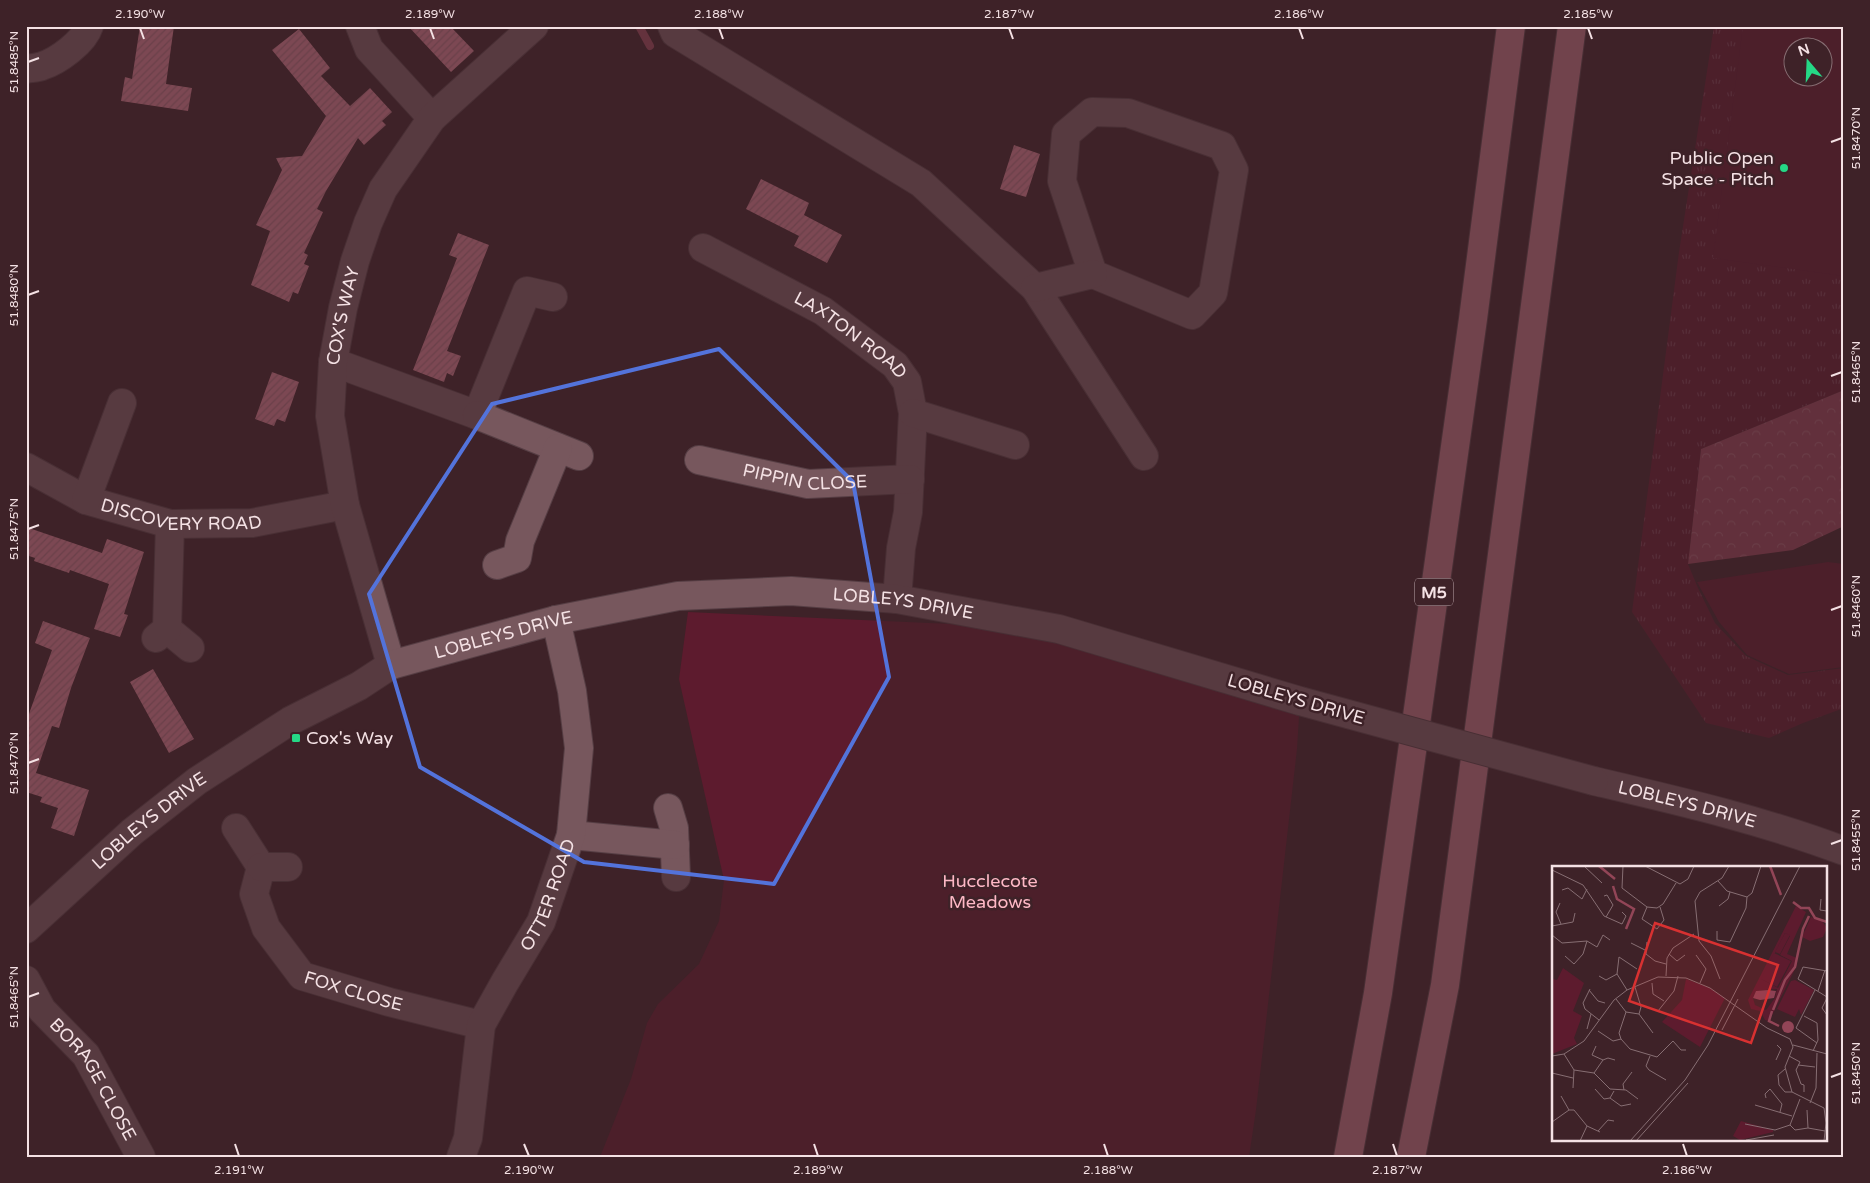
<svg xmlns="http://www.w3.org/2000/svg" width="1870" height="1183" viewBox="0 0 1870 1183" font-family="'Varela Round',sans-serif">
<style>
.grass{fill:url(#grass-tufts)}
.forest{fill:url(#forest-crowns)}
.green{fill:#5d1b2e;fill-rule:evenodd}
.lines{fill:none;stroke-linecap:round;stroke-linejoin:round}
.stream{stroke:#924557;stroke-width:8}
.building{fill:url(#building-hatch)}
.minor-casing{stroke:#563e44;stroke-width:30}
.highway-casing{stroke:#563e44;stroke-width:30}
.minor{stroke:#77575d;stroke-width:28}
.highway{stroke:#b06a79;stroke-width:28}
.minor-bridge-casing{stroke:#563e44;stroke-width:30;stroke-linecap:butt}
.minor-bridge{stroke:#77575d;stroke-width:28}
.marked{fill:none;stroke:#5373db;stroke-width:4;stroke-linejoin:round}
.ticks{fill:none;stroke:#f4e1e4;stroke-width:2}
.poi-dot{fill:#25d886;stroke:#3e2228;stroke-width:2}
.labels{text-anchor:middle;stroke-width:5;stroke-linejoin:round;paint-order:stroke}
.shield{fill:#3e2228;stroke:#bda8ac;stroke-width:1}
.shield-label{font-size:16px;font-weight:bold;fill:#f4e1e4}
.poi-label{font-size:18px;fill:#f4e1e4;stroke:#3e2228;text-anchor:end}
.street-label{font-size:18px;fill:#f4e1e4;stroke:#3e2228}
.park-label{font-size:18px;fill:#fdb8c5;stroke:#3e2228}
.inset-river{fill:none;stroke:#924557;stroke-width:2.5}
.inset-road{fill:none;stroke:#876e73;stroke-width:1}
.view{fill:#d83131;fill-opacity:0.15;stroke:#d83131;stroke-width:2.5}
.inset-edge{fill:none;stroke:#f4e1e4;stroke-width:2.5}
.neatline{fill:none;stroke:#f4e1e4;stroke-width:2}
.ticks-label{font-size:12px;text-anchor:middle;fill:#f4e1e4}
</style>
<defs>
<pattern id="grass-tufts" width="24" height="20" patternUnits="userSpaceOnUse" patternTransform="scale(1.25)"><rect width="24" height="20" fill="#5d1b2e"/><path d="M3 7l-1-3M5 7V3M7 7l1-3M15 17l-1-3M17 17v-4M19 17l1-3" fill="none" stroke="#753c4c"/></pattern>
<pattern id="forest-crowns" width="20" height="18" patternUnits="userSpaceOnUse" patternTransform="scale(1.25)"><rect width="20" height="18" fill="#8e4154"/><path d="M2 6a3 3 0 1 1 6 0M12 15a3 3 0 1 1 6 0" fill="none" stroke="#9e5c6c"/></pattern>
<pattern id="building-hatch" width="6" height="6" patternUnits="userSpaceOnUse" patternTransform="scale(1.25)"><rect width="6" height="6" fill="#c87587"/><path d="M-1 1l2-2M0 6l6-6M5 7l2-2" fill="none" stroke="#a26673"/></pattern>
</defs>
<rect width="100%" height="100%" fill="#3e2228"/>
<path class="grass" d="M 1714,26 L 1747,26 L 1844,276 L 1844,390 L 1701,449 L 1688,564 L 1698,588 L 1715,623 L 1746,656 L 1788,675 L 1844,668 L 1844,708 L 1803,723 L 1769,738 L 1706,723 L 1632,612 L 1679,252 Z"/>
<path class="forest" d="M 1844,390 L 1844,526 L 1793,550 L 1688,564 L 1701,449 Z"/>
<path class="green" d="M 1743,26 L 1844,26 L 1844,276 L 1713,258 ZM 1792,48 L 1822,48 L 1822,78 L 1792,78 Z
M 1828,562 L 1844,564 L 1844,667 L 1789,674 L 1747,655 L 1719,622 L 1697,582 Z
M 688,612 L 1059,629 L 1300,701 L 1297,749 L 1256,1110 L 1249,1157 L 600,1157 L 631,1079 L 647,1023 L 658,1004 L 699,964 L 719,921 L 724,880 L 679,679 Z"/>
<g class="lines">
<path class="stream" d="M 639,26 L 650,46"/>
</g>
<path class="building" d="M 140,26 L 174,26 L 166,84 L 192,88 L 188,111 L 121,101 L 125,77 L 132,79 Z
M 408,26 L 450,26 L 474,51 L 451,72 Z
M 299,29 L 330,68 L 321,76 L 350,106 L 370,88 L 392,112 L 382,121 L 386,125 L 364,145 L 358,138 L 326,191 L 317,209 L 323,212 L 304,253 L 308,255 L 304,264 L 309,266 L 298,294 L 293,292 L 289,302 L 251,285 L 270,231 L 256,225 L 282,170 L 276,158 L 302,156 L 326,116 L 272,50 Z
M 1014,145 L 1040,154 L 1026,197 L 1000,189 Z
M 761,179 L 809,203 L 804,215 L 842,235 L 827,263 L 794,246 L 799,236 L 746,209 Z
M 458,233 L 489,245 L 447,351 L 461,356 L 453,376 L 447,373 L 444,382 L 413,370 L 457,258 L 449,255 Z
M 272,372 L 299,382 L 285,422 L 277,419 L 274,426 L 255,419 Z
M 26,527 L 102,553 L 107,539 L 144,552 L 124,614 L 128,615 L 120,637 L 94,629 L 109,584 L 70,570 L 69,573 L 34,561 L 35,558 L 26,555 Z
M 43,621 L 90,638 L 71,688 L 59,728 L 52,726 L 36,773 L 89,790 L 74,836 L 51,828 L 58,808 L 40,802 L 42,797 L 26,792 L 26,722 L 52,650 L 35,643 Z
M 153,669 L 194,739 L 169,753 L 130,682 Z"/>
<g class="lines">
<defs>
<g id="minor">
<path d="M 360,26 L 369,49 L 432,118"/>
<path d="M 672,26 L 675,33 L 921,183 L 1035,288 L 1144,456"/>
<path d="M 26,69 C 31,68 37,68 42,66 C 58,61 84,42 89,26"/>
<path d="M 1092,112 L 1128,113 L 1222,146 L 1234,170 L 1213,293 L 1192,315 L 1093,274 L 1062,181 L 1066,134 Z"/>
<path id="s1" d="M 703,248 L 823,311 L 895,365 L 907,382 L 913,413 L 908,512 L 901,548 L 897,599"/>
<path d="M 1035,288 L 1093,274"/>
<path d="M 333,362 L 477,415 L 527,291 L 553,297"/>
<path d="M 913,413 L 1015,445"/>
<path d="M 477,415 L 579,456"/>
<path id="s2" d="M 699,460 L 808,484 L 910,479"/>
<path id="s3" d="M 26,467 L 86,500 L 170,524 L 252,523 L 345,505"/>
<path d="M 86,500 L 122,403"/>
<path d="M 497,565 L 517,558 L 520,541 L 558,448"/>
<path d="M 167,629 L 190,648"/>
<path d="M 156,638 L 167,629 L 170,524"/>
<path id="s4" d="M 391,665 L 345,505 L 330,416 L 333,362 L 343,308 L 355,261 L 368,223 L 383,189 L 432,118 L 534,26"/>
<path id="s5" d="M 1594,781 C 1679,801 1762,820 1844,851"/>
<path d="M 668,808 L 674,828 L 676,877"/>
<path id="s6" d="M 236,828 L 261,867 L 254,894 L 266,928 L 302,976 L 389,1002 L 481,1025"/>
<path d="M 571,835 L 675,845"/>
<path d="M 261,867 L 288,867"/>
<path id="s7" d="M 26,929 L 132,832 L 197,781 L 290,721 L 359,686 L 391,665 L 556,620 L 678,596 L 791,591 L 897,599 L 1059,629 L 1300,701"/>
<path id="s8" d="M 26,980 L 42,1010 L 86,1055 L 141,1157"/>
<path id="s9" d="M 461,1157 L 468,1138 L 481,1025 L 505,982 L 541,922 L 571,835 L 579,748 L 572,691 L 556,620"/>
</g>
<path id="highway" d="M 1348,1157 L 1378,993 L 1473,319 L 1511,26
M 1411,1157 L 1445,985 L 1572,26"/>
</defs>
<use href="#minor" class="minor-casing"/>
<use href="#highway" class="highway-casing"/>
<use href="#minor" class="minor"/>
<use href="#highway" class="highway"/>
<defs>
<path id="minor-bridge" d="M 1300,701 L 1594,781"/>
</defs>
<use href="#minor-bridge" class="minor-bridge-casing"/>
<use href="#minor-bridge" class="minor-bridge"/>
</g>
<path d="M0 0H1870V1183H0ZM 719,349 L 853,482 L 889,677 L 774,884 L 584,862 L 420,767 L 369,594 L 492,404 Z" fill="#3e2228" fill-opacity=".55" fill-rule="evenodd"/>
<path class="marked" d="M 719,349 L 853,482 L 889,677 L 774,884 L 584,862 L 420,767 L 369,594 L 492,404 Z"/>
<path class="ticks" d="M 140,28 L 144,39M 430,28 L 434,39M 719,28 L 723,39M 1009,28 L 1013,39M 1299,28 L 1303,39M 1588,28 L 1592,39M 28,62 L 39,58M 1831,142 L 1842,138M 28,295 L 39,291M 1831,376 L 1842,372M 28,529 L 39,525M 1831,610 L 1842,606M 28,763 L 39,759M 1831,844 L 1842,840M 28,997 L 39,993M 1831,1077 L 1842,1073M 235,1144 L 239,1156M 524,1144 L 529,1156M 814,1144 L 818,1156M 1104,1144 L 1108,1156M 1393,1144 L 1397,1156M 1683,1144 L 1687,1156"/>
<g class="poi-dot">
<circle cx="1784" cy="168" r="5"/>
<rect x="291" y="733" width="10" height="10" rx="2.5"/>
</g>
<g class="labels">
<rect class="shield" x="1415" y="578.5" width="38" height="27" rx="4"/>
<g class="shield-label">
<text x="1434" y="598">M5</text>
</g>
<g class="poi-label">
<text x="1774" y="164">Public Open<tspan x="1774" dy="21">Space - Pitch</tspan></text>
<text x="306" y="744" text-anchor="start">Cox's Way</text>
</g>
<g class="street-label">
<text dy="6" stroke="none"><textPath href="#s4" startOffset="358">COX'S WAY</textPath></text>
<text dy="6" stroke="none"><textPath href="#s1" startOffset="172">LAXTON ROAD</textPath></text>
<text dy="6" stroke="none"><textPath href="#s2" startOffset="108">PIPPIN CLOSE</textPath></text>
<text dy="6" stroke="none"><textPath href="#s3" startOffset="166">DISCOVERY ROAD</textPath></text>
<text dy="6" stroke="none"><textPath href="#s7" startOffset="974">LOBLEYS DRIVE</textPath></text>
<text dy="6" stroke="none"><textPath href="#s7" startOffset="569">LOBLEYS DRIVE</textPath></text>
<text transform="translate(1296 699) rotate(16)" y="6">LOBLEYS DRIVE</text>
<text dy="6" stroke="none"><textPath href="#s5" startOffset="96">LOBLEYS DRIVE</textPath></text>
<text dy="6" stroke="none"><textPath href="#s7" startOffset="164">LOBLEYS DRIVE</textPath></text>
<text dy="6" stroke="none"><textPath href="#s9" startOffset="281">OTTER ROAD</textPath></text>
<text dy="6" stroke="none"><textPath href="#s6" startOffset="224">FOX CLOSE</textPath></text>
<text dy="6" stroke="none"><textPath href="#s8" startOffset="121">BORAGE CLOSE</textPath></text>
</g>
<g class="park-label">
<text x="990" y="887">Hucclecote<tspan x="990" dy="21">Meadows</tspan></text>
</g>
</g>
<g transform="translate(1552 866)">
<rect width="275" height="275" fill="#3e2228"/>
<path d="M 244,40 L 254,46 L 235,88 L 245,92 L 245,99 L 217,155 L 213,154 L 208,145 L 199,143 L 196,134 ZM 233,67 L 238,70 L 228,89 L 240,95 L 226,122 L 210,113 ZM 225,123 L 223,132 L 214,144 L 203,139 L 201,132 L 204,125 ZM 259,51 L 270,55 L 275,62 L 271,71 L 258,75 L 250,71 ZM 243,114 L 262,124 L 249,149 L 247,143 L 243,151 L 225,143 L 239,115 Z" fill="#5d1b2e" fill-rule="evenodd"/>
<path d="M 204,125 L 216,124 L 224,125 L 222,132 L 208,134 L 201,132 Z" fill="#8e4154"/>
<path d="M 233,67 L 238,69 L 228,88 L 223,86 ZM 222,87 L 239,95 L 225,121 L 209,113 ZM 11,102 L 32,117 L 21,145 L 30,150 L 22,172 L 25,178 L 0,188 L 0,113 L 5,114 ZM 134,113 L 158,122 L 173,132 L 148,181 L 110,156 L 130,134 ZM 189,255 L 221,264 L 221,266 L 188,274 L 181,270 Z" fill="#5d1b2e"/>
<path d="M230 161a6 6 0 1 1 12 0a6 6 0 1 1-12 0Z" fill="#924557"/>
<path class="inset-river" d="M 47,0 L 63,13M 218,0 L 229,29M 61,20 L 65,33 L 82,43 L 74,63M 241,36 L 249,42 L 257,42 L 263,52 L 275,56M 221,144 L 233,114 L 243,101 L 251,63 L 257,50M 220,145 L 217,155 L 227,160"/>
<path class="inset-road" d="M 32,0 L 50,17M 71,0 L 70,22 L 95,41 L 105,42 L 111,38 L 124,17M 93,0 L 128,18 L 136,13 L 142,0M 0,4 L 31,19 L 52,50 L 70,58 L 74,50 L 70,46M 166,15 L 175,25 L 195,31M 10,24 L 16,22 L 30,33 L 35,23M 52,30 L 55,29 L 61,39 L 54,51M 195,31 L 200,27 L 209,0M 269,33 L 268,44 L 275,45M 8,37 L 4,46 L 9,58M 167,40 L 176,33 L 178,26M 95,41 L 90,53 L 105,63 L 112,54 L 108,41M 0,60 L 21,56 L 23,47M 165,65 L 165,74 L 178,76M 0,69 L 10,77 L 35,75 L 45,81 L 51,69 L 58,74M 95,76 L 94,88 L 103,95 L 114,98M 178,76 L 194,42 L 195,31M 79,77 L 93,84M 117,88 L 125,95 L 133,89M 144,89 L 154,103 L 148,117M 13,90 L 22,98 L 31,88 L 35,75M 275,105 L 251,101 L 246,113 L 275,131M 47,110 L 54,114 L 65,108M 114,110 L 115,92 L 121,82 L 142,68M 168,113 L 159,90 L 147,75 L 143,35 L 148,26 L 170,12 L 177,0M 100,117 L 101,128 L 112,135M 83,121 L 89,141 L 87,148M 38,123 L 31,137 L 33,143 L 47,154M 37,124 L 46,135 L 53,137M 75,124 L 65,108 L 67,91 L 85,103M 263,124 L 244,162 L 265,177M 266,125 L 273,104M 275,132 L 270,142 L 275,149M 64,133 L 74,146 L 67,167 L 69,173 L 78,183 L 105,191 L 121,175 L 129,184 L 134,184M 106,145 L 122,125 L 126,110M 74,146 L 87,148 L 101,167M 252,150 L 265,157 L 266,174 L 261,185M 35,163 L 39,148M 170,164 L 186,133M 46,165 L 61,175 L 69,173M 241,179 L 275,188M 44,180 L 40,189 L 51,194M 12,188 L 22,204 L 42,207 L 58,223 L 74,224 L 86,233M 0,190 L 12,188 L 32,175 L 62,134 L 75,124 L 106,111 L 134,112 L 158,122 L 215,162 L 238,173 L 241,181 L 233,201 L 240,226 L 272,242M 98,190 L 94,200 L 97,204 L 114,214M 237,190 L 248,196 L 244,204 L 249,218 L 252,219 L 252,226M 224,194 L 229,183 L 225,179M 246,199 L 263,201M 233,203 L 226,209 L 227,219 L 233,226 L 240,226M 0,207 L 21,212M 42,207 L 51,194 L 56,192 L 63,194M 21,222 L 22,204M 43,223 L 52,233 L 58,232 L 62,225M 72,224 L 71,218 L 80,206M 9,230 L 17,244M 58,232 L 69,240 L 79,238M 214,232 L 213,228 L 218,223 L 230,238 L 228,246M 258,237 L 264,222 L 265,187M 203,239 L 240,250M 272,242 L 274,257 L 272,275M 255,244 L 256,262M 0,256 L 17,244 L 22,244 L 35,260 L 48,266M 193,258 L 223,264 L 238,259M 238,259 L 243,264 L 256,262 L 273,265M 238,259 L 248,233M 46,265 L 56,254 L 62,255M 194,274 L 222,269M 28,275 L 35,260M 78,275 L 133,214 L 156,179 L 248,0M 84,275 L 136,217"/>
<path class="view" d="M 103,57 L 226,99 L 199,177 L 77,135 Z"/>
<rect width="275" height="275" class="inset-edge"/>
</g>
<rect width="1870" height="1183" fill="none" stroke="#3e2228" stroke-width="55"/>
<g transform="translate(1808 62) rotate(341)"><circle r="24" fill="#3e2228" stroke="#876e73"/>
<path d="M0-4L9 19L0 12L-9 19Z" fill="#25d886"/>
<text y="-8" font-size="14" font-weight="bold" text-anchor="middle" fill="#f4e1e4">N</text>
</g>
<rect x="28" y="28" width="1814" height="1128" class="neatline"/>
<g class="ticks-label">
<text x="140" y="18">2.190°W</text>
<text x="430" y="18">2.189°W</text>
<text x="719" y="18">2.188°W</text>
<text x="1009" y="18">2.187°W</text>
<text x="1299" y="18">2.186°W</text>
<text x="1588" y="18">2.185°W</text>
<text transform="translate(14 62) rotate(-90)" y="4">51.8485°N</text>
<text transform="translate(1856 138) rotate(-90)" y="4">51.8470°N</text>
<text transform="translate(14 295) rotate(-90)" y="4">51.8480°N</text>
<text transform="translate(1856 372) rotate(-90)" y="4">51.8465°N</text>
<text transform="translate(14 529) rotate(-90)" y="4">51.8475°N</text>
<text transform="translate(1856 606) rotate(-90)" y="4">51.8460°N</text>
<text transform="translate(14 763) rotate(-90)" y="4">51.8470°N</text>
<text transform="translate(1856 840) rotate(-90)" y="4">51.8455°N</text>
<text transform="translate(14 997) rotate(-90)" y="4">51.8465°N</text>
<text transform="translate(1856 1073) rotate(-90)" y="4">51.8450°N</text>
<text x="239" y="1174">2.191°W</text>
<text x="529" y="1174">2.190°W</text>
<text x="818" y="1174">2.189°W</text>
<text x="1108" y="1174">2.188°W</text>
<text x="1397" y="1174">2.187°W</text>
<text x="1687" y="1174">2.186°W</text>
</g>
</svg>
